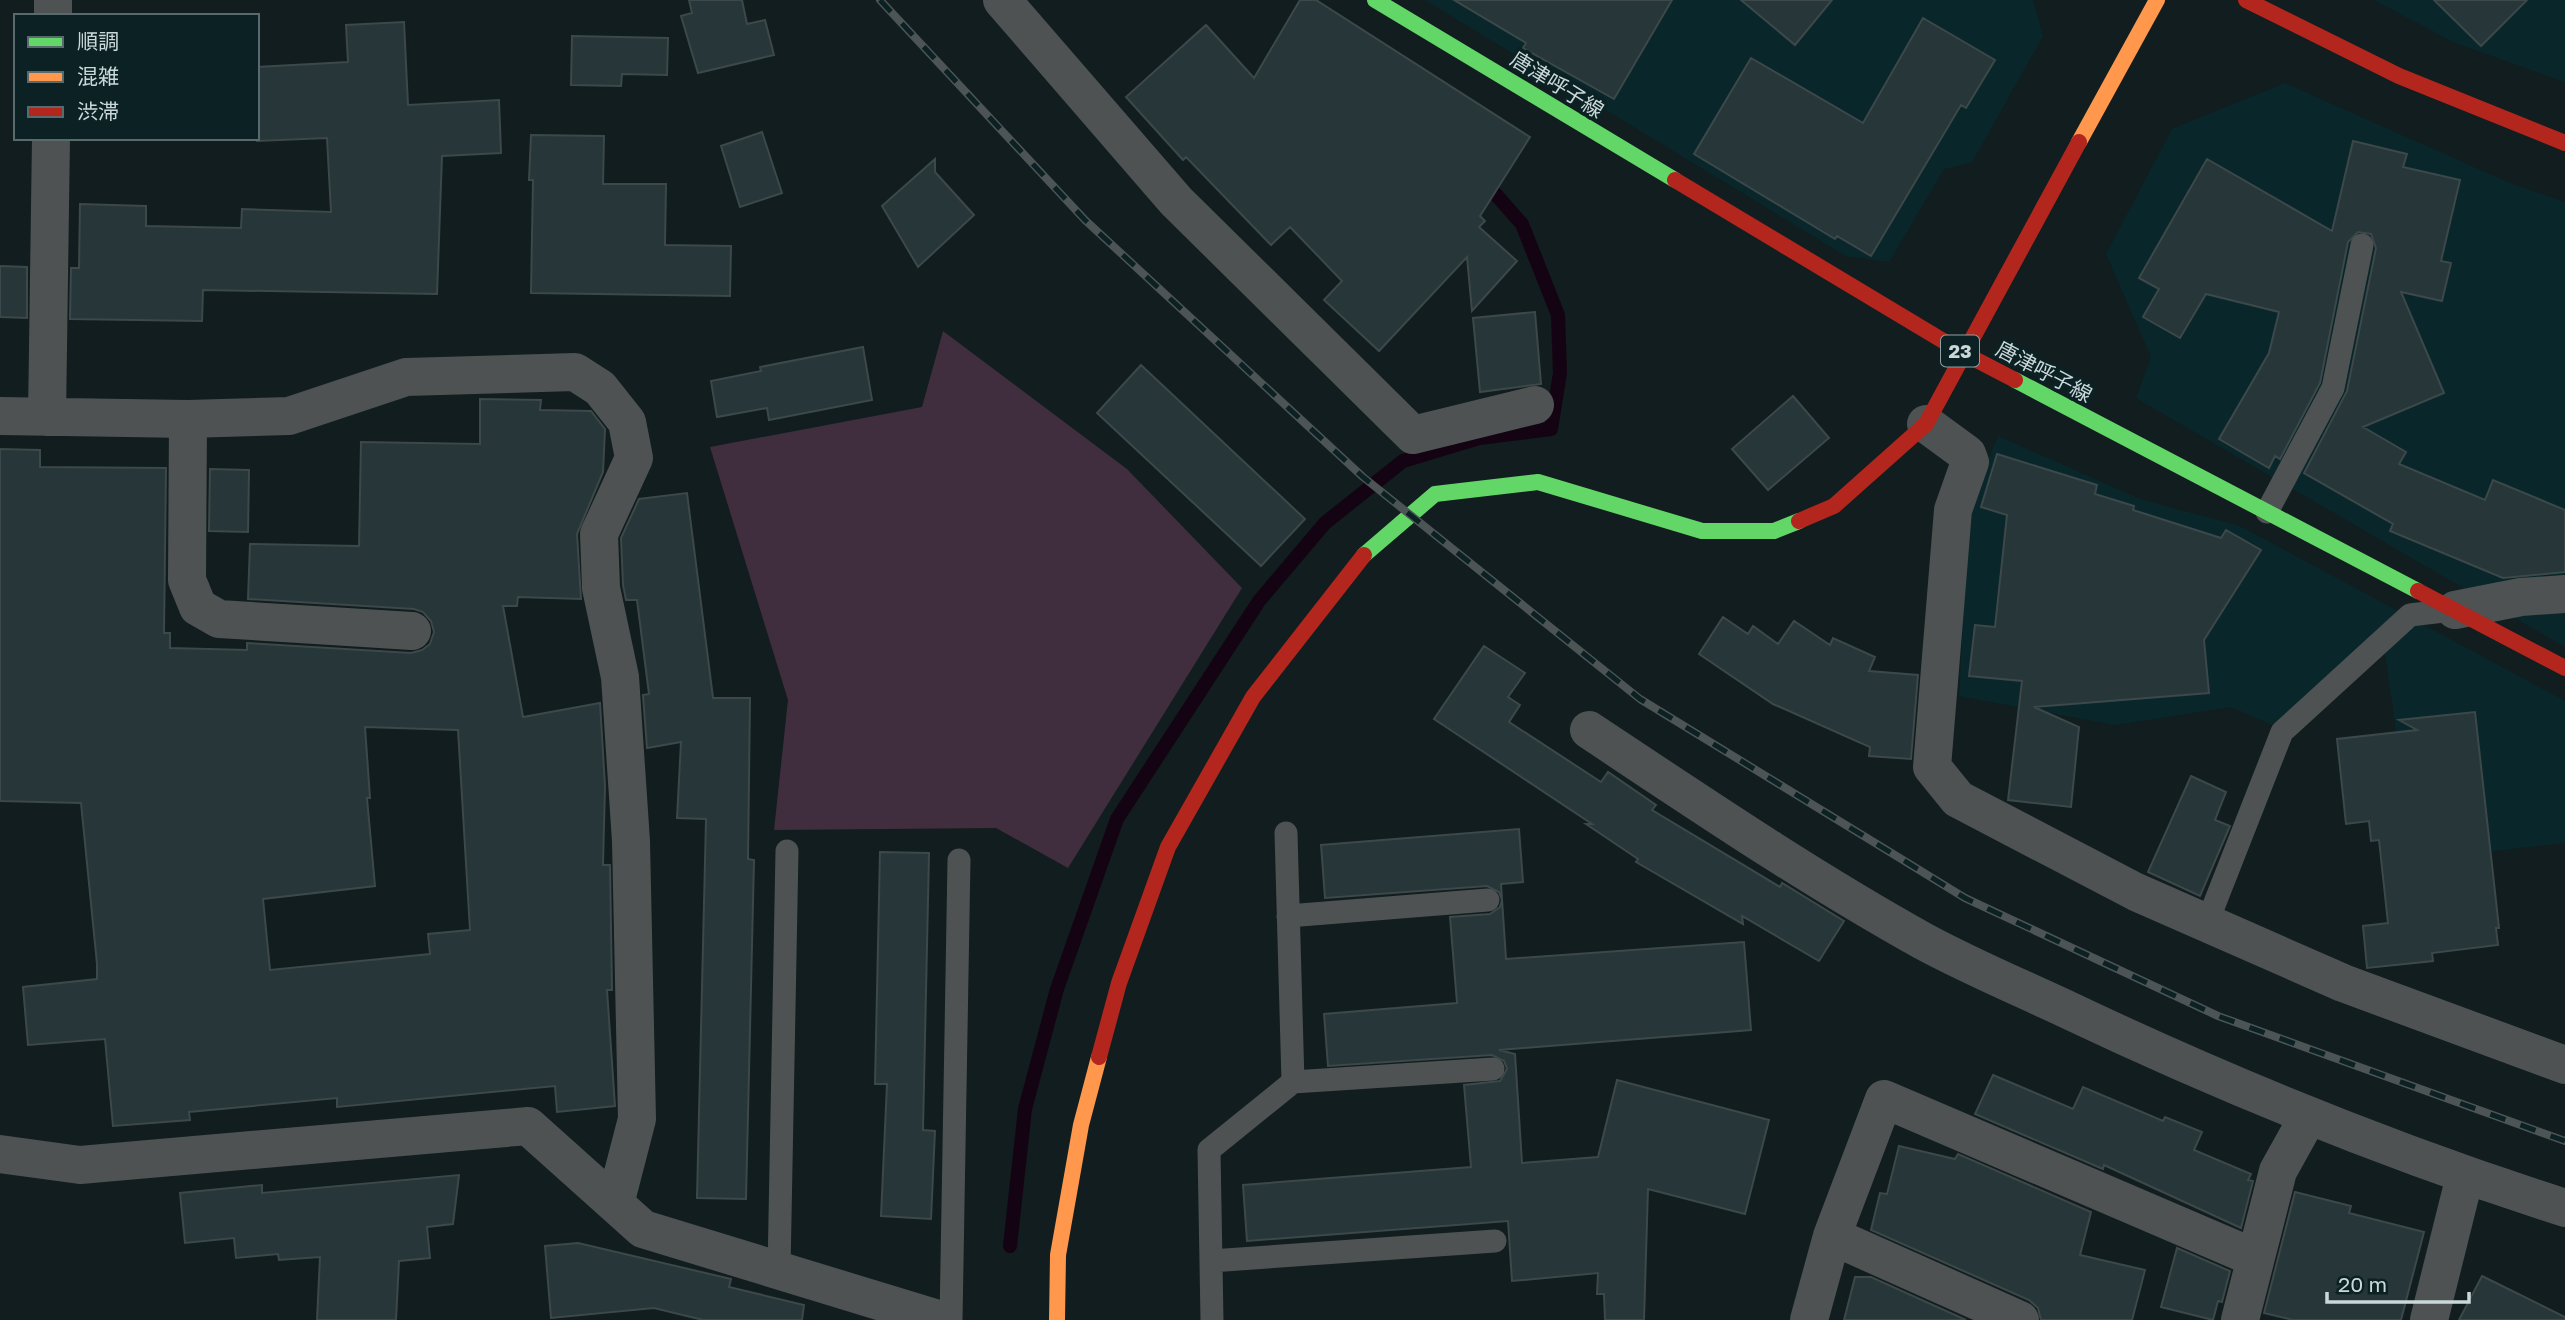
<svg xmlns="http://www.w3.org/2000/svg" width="2565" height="1320" viewBox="0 0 2565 1320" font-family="'Golos Text','Noto Sans JP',sans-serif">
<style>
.built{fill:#09272b}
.green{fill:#402e3e}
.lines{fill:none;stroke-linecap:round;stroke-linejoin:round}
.stream{stroke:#140413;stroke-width:14}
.building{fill:#273638;stroke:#3c4849;stroke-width:2;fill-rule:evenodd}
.lane{stroke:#4e5252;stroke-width:23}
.street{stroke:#4e5252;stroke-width:38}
.fast{stroke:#63d668;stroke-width:16}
.slow{stroke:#ff974d;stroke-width:16}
.jam{stroke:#b3261e;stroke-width:16}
.rail-casing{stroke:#4d5455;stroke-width:8}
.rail{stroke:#0b2124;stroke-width:5;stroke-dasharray:16;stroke-linecap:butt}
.labels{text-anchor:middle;stroke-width:7;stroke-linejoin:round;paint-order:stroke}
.shield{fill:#0b2124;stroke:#91a1a3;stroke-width:2}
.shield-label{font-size:19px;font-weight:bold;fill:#cbd8da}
.street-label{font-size:21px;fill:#cbd8da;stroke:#0b2124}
</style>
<rect width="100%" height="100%" fill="#111d1e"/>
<path class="built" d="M 1425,0 L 2033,0 L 2043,36 L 1972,162 L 1944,169 L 1889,262 L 1846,256 Z
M 2374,0 L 2565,0 L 2565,82 L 2455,43 Z
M 2285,83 L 2512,184 L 2565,202 L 2565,647 L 2136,398 L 2151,357 L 2106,254 L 2172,129 Z
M 1998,436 L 2140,499 L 2240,526 L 2565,701 L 2565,843 L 2415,860 L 2383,640 L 2277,727 L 2231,707 L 2115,725 L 1959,696 L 1970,501 Z"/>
<path class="green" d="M 943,331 L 1127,469 L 1242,588 L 1068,868 L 996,828 L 774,830 L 788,700 L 710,447 L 922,407 Z"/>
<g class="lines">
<path class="stream" d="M 1010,1246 L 1025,1109 L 1057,989 L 1117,819 L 1259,601 L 1325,523 L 1403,461 L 1479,438 L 1551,429 L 1560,373 L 1558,315 L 1522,224 L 1484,181"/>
</g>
<path class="building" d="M 689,0 L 742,0 L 747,24 L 765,20 L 774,55 L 698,73 L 681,16 L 692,13 Z
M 1300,0 L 1316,0 L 1530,137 L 1480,216 L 1485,221 L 1479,227 L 1517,261 L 1472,311 L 1467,257 L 1379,351 L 1324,300 L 1342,281 L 1290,227 L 1271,245 L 1186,157 L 1183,160 L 1126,97 L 1206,25 L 1254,78 Z
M 1454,0 L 1672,0 L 1614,99 L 1523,48 L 1526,43 Z
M 1741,0 L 1832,0 L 1795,45 Z
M 2434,0 L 2527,0 L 2481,46 Z
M 1923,18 L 1995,60 L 1966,108 L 1961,105 L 1871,256 L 1837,236 L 1835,239 L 1694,154 L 1751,58 L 1863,123 Z
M 404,22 L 408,105 L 499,100 L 501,153 L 442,156 L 437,294 L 203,290 L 202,321 L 70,319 L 71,268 L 79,268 L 80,204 L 146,206 L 146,226 L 241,228 L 242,209 L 331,212 L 327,138 L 257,141 L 257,67 L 348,62 L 346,25 Z
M 572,36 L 668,38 L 667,75 L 622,74 L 621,86 L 571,85 Z
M 762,132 L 782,193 L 740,207 L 721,146 Z
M 531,135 L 604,136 L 603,184 L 666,184 L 665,245 L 731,246 L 730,296 L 531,293 L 533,180 L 529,180 Z
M 2353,141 L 2407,154 L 2403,167 L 2460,180 L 2441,261 L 2451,263 L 2442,301 L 2401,292 L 2444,393 L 2363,427 L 2406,452 L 2399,464 L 2485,500 L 2493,480 L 2565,510 L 2565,572 L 2503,578 L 2390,531 L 2393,524 L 2304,473 L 2347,391 L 2376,248 L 2371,234 L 2358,232 L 2348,242 L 2320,383 L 2280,459 L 2275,456 L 2269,468 L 2219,439 L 2269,353 L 2279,312 L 2206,294 L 2180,338 L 2143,317 L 2159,289 L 2139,278 L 2207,159 L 2332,231 Z
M 935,159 L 935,172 L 974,215 L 918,267 L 882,206 Z
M 0,266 L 27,267 L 27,318 L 0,317 Z
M 1535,312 L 1541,384 L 1480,392 L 1473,318 Z
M 863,347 L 872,400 L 769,420 L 767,408 L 717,417 L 711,381 L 761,371 L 760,367 Z
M 1141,365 L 1305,519 L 1261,566 L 1097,413 Z
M 1793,396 L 1829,438 L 1768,490 L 1732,449 Z
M 480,399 L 541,400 L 540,410 L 591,411 L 605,429 L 603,472 L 577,534 L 581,599 L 518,597 L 517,606 L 503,606 L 523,717 L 600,703 L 605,786 L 603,865 L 610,865 L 612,990 L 607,990 L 615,1106 L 557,1112 L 555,1086 L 337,1107 L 337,1098 L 189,1112 L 190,1120 L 113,1126 L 105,1039 L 28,1045 L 23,987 L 97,979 L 97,964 L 81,803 L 0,801 L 0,449 L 40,450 L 40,467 L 166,468 L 164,633 L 170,633 L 170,648 L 247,650 L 247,643 L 411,653 L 422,650 L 430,644 L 434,632 L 431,621 L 423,612 L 414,609 L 248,599 L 250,544 L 359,546 L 361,442 L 480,444 ZM 365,727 L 458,730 L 470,930 L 428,934 L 430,954 L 270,970 L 263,899 L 375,886 L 367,798 L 370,798 Z
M 1997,454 L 2097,485 L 2095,494 L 2134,506 L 2133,510 L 2221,538 L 2226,530 L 2261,550 L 2204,640 L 2209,693 L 2034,707 L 2079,727 L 2071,807 L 2008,800 L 2022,681 L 1969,676 L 1975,625 L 1995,627 L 2007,515 L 1981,507 Z
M 210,469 L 249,470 L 248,532 L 209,531 Z
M 687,493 L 713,698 L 750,698 L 748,859 L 754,860 L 746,1199 L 697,1198 L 706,819 L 677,818 L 681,742 L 647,748 L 643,695 L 649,694 L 637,600 L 626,600 L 623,585 L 621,538 L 639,499 Z
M 1723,617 L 1748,634 L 1753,626 L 1778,644 L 1794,621 L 1830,645 L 1833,638 L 1875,657 L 1869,671 L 1918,675 L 1911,759 L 1869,756 L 1870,747 L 1773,704 L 1699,654 Z
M 1484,646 L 1525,673 L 1508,697 L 1520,705 L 1509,722 L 1601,782 L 1608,772 L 1656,805 L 1652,810 L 1780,887 L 1782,883 L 1844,921 L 1819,961 L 1742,916 L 1743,924 L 1636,862 L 1638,859 L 1586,824 L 1592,824 L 1434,719 Z
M 2475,712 L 2499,928 L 2496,928 L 2498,945 L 2432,953 L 2433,961 L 2367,968 L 2363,926 L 2388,923 L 2379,840 L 2371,841 L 2369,821 L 2346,824 L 2337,739 L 2417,730 L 2399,720 Z
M 2191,776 L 2226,792 L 2215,820 L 2230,826 L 2200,896 L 2148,872 Z
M 1519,829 L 1523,882 L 1501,884 L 1506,959 L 1744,942 L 1751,1030 L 1499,1050 L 1515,1054 L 1522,1163 L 1598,1157 L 1617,1080 L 1769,1120 L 1745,1214 L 1648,1189 L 1644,1320 L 1605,1320 L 1604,1294 L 1597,1294 L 1598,1273 L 1512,1281 L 1508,1221 L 1247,1241 L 1243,1185 L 1471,1167 L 1464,1085 L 1500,1081 L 1507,1069 L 1504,1061 L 1492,1055 L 1328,1066 L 1324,1014 L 1457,1003 L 1450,917 L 1490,914 L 1500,907 L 1502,900 L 1499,892 L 1487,886 L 1325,898 L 1321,845 Z
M 880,852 L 929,853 L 923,1130 L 935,1131 L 931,1219 L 881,1216 L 887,1084 L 875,1084 Z
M 1993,1075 L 2073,1109 L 2083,1087 L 2163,1121 L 2165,1117 L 2202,1132 L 2194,1150 L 2251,1174 L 2248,1180 L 2253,1181 L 2241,1228 L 2104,1165 L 2103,1169 L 1975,1114 Z
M 1899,1146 L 1955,1159 L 1958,1154 L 2091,1212 L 2080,1255 L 2145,1270 L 2132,1320 L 2041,1320 L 2038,1308 L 2029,1300 L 1871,1230 L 1880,1193 L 1887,1194 Z
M 459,1175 L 453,1224 L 427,1227 L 430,1258 L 399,1261 L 396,1320 L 317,1320 L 320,1257 L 279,1260 L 278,1254 L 236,1258 L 234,1238 L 185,1243 L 180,1193 L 262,1185 L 262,1193 Z
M 2295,1192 L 2351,1206 L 2349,1213 L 2424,1232 L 2401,1320 L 2293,1320 L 2264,1313 Z
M 578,1243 L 731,1279 L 729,1287 L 804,1305 L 802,1320 L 703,1320 L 654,1308 L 551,1318 L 545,1246 Z
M 2177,1248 L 2230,1271 L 2222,1302 L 2218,1301 L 2213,1320 L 2161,1307 Z
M 2482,1276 L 2565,1317 L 2565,1320 L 2459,1320 Z
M 1855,1277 L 1871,1277 L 1966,1320 L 1844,1320 Z"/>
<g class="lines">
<path class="lane" d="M 2267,512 L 2333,388 L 2362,245
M 1288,916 L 1488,900
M 2207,923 L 2282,732 L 2410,615 L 2452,610
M 1293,1082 L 1493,1069
M 1211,1261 L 1495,1241
M 779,1270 L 787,851
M 951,1320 L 959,860
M 1212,1320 L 1209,1150 L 1293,1082 L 1286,833"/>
<path class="street" d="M 1002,0 L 1176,201 L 1413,435 L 1535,405
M 53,16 L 53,0
M 0,416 L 188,419 L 289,416 L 406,377 L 575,372 L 600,388 L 627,422 L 634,458 L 599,534 L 601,588 L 620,677 L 631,841 L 637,1119 L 615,1204
M 47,417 L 51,138
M 188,419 L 187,580 L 198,607 L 219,619 L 412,631
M 1926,424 L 1967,454 L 1970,462 L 1953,510 L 1932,767 L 1958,799 L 2136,892 L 2343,983 L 2565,1065
M 2455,610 L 2521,597 L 2565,594
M 1589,730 C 1699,803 1808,877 1923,941 C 1969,966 2019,987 2066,1009 C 2228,1086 2394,1153 2565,1208
M 0,1154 L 80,1165 L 528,1126 L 643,1229 L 941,1320
M 1832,1236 L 2020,1320
M 1809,1320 L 1832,1236 L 1884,1099 L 2255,1258
M 2240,1320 L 2278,1171 L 2308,1117
M 2429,1320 L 2465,1176"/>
<path class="fast" d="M 1375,0 L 1675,180
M 2015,380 L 2418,591
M 1364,555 L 1435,494 L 1538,482 L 1702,531 L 1774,531 L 1799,521"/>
<path class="slow" d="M 2079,142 L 2157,0
M 1057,1320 L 1058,1255 L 1081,1125 L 1099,1057"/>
<path class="jam" d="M 2246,0 L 2399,76 L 2565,143
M 1675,180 L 1965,354 L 2015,380
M 1799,521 L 1834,506 L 1926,424 L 2079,142
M 2418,591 L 2565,668
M 1099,1057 L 1119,983 L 1168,847 L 1253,697 L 1364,555"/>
<defs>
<path id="rail" d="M 880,0 L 1085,220 L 1363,477 L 1640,699 L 1965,898 L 2218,1016 L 2565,1141"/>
</defs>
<use href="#rail" class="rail-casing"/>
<use href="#rail" class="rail"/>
</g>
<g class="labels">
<rect class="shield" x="1941" y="335.5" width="38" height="31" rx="5"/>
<g class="shield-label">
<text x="1960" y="358">23</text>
</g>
<g class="street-label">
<text transform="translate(1557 85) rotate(32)" y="7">唐津呼子線</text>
<text transform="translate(2044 372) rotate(28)" y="7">唐津呼子線</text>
</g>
</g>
<rect x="14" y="14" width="245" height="126" fill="#0b2124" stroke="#586a6d" stroke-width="2"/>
<rect x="28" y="37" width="35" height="10" fill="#63d668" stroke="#586a6d" stroke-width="2"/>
<text x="77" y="49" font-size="21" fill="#cbd8da">順調</text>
<rect x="28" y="72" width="35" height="10" fill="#ff974d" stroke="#586a6d" stroke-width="2"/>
<text x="77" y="84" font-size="21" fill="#cbd8da">混雑</text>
<rect x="28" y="107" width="35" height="10" fill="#b3261e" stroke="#586a6d" stroke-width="2"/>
<text x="77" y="119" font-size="21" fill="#cbd8da">渋滞</text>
<path d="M2327 1292v10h142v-10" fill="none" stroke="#cbd8da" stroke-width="3.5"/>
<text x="2338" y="1292" font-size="21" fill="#cbd8da" stroke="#0b2124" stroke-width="5" paint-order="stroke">20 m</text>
</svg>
